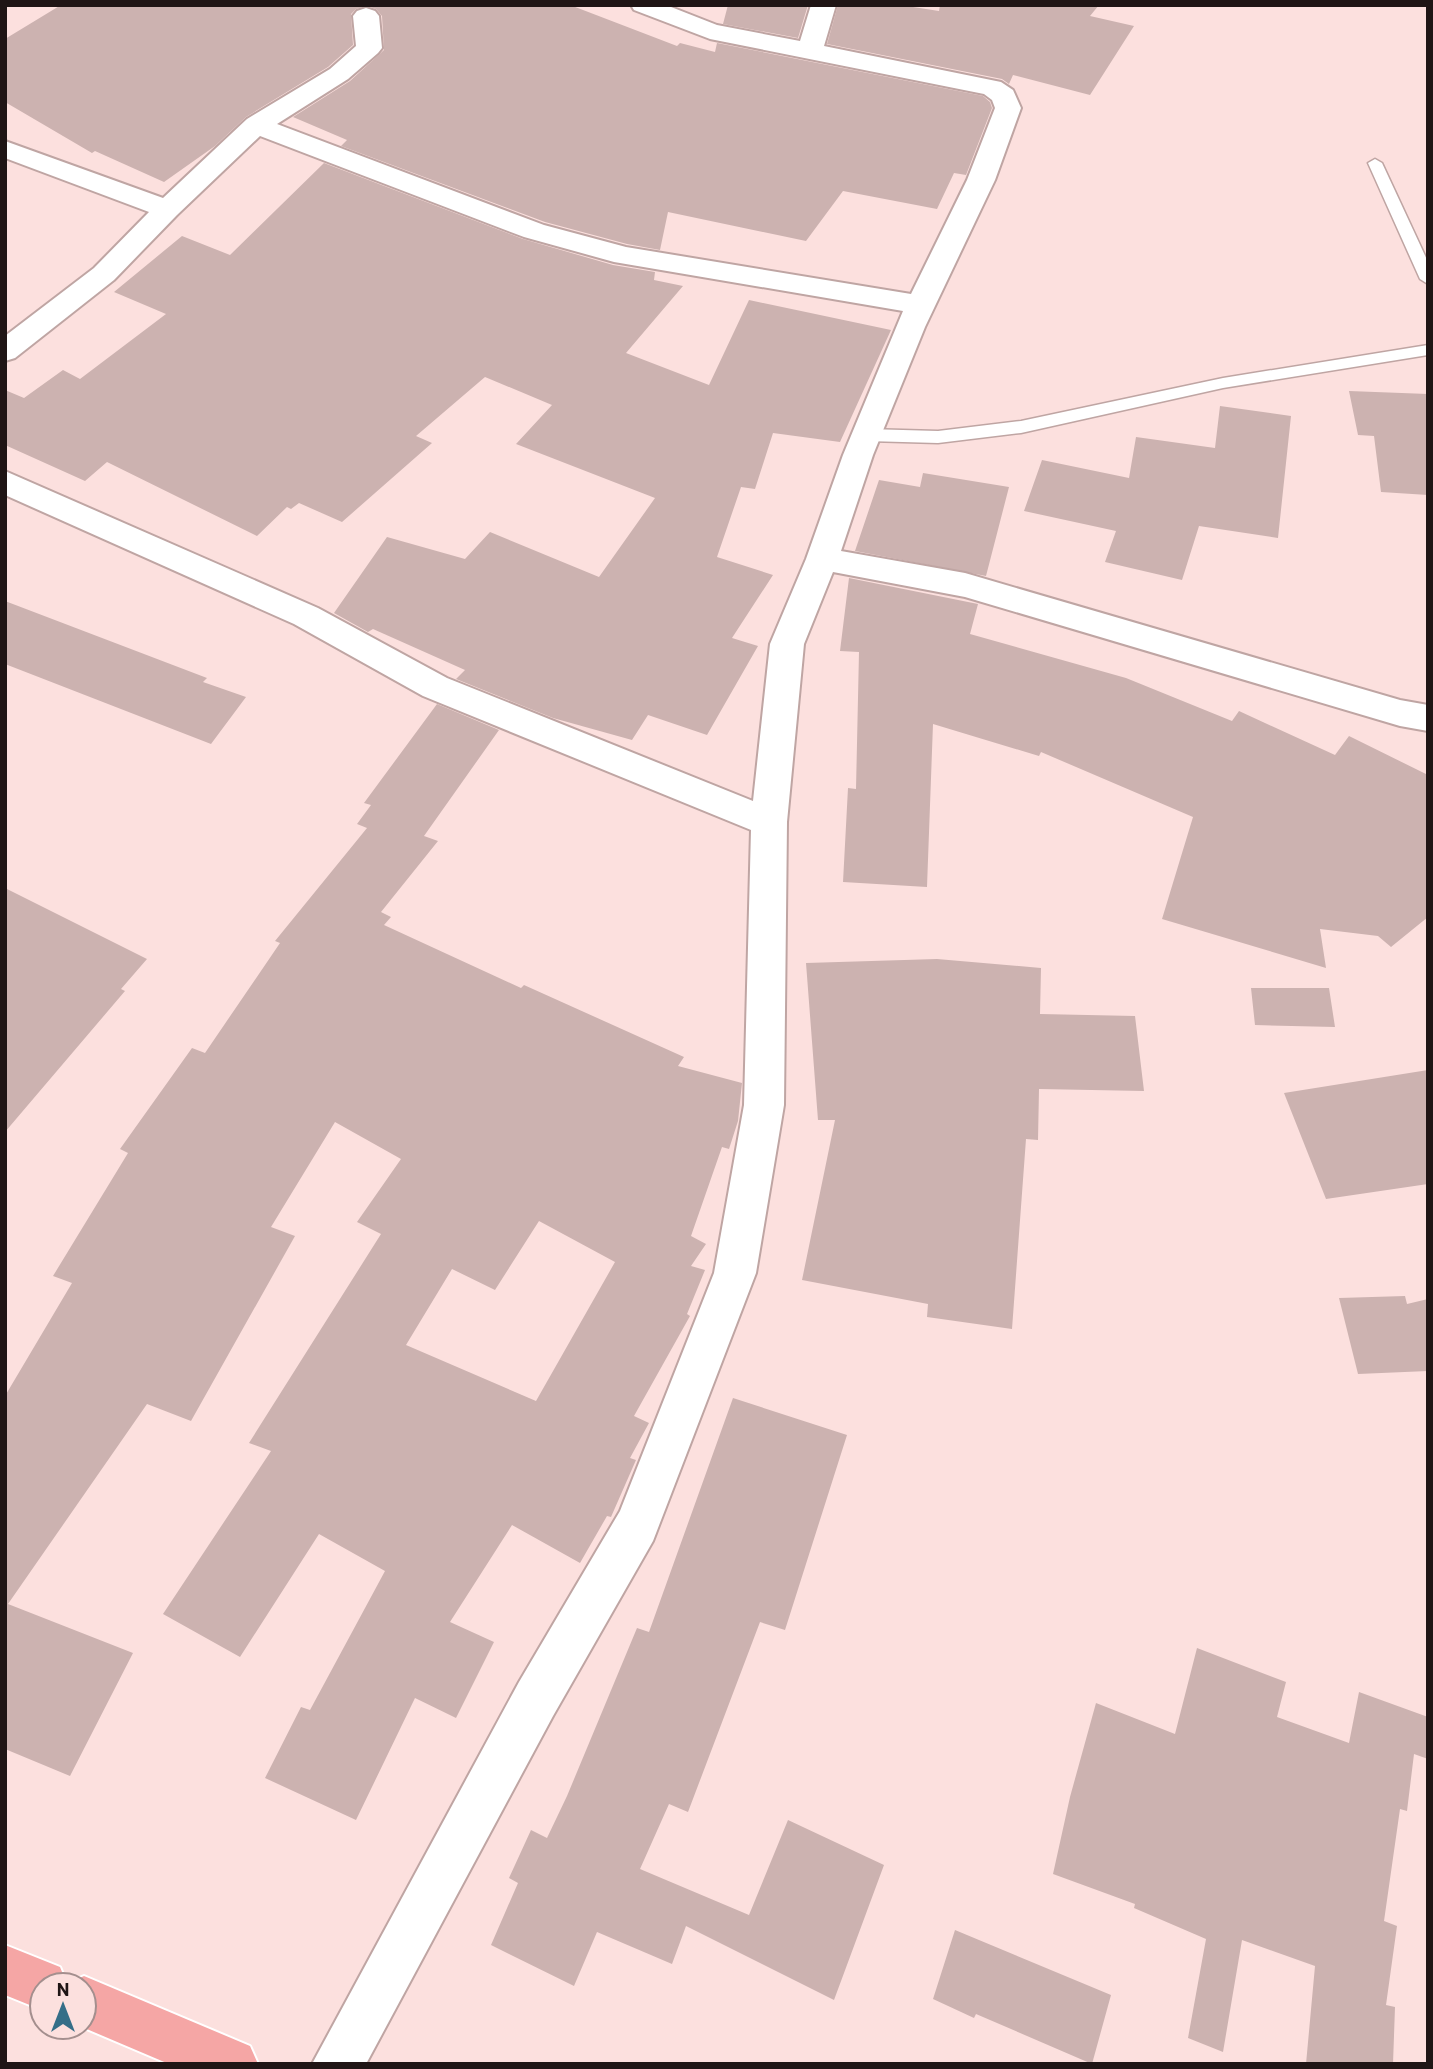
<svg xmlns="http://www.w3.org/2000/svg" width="1433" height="2069" viewBox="0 0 1433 2069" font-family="Barlow,sans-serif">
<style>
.building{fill:#ccb2b0;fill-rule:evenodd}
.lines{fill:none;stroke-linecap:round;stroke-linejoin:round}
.lane-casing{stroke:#bfa5a3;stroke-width:3}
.street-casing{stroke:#bfa5a3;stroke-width:4}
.primary-casing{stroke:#fff;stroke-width:4}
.lane{fill:#fff;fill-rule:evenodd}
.street{fill:#fff;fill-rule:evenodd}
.primary{fill:#f5a6a5;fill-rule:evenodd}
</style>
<rect width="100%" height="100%" fill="#fce0de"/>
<path class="building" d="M 61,5 L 570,5 L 677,46 L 680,43 L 715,52 L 717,43 L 983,96 L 990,102 L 992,108 L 966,175 L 954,173 L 937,209 L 843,191 L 806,241 L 668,212 L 660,250 L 627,244 L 545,222 L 341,146 L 347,140 L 293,117 L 350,81 L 384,50 L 382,16 L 376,9 L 367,6 L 356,9 L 351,14 L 353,45 L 328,67 L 246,117 L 215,146 L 164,182 L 95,151 L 92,153 L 5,102 L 5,39 Z
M 728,5 L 808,5 L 798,38 L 723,24 Z
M 838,5 L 900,5 L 939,11 L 940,5 L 1099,5 L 1090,16 L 1134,26 L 1090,95 L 1013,75 L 1009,84 L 1002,79 L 827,44 Z
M 324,163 L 523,239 L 613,265 L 655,272 L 654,280 L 683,286 L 626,353 L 709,385 L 749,300 L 891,330 L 840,442 L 773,433 L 755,489 L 741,487 L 717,557 L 773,575 L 732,638 L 758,646 L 707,735 L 648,715 L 632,740 L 553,718 L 456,679 L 465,670 L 373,629 L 368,632 L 334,613 L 387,537 L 465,559 L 490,532 L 599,577 L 655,498 L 516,444 L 552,405 L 485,377 L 416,436 L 432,443 L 342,522 L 299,503 L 291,509 L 287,507 L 257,536 L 107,462 L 85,481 L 5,445 L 5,390 L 24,398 L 63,370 L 80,379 L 166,314 L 114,292 L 182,236 L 230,255 Z
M 1349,391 L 1428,394 L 1428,495 L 1381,492 L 1374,436 L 1358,435 Z
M 1220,406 L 1291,416 L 1278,538 L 1199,526 L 1182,580 L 1105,562 L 1116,531 L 1024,511 L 1042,460 L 1129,478 L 1136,437 L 1215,448 Z
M 923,473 L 1009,487 L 986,576 L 855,551 L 879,480 L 920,487 Z
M 849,578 L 978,604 L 970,634 L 1126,678 L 1232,721 L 1239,711 L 1335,755 L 1349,736 L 1428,775 L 1428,917 L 1391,947 L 1378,936 L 1320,929 L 1326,968 L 1162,919 L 1193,817 L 1041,752 L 1039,756 L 933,724 L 927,887 L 843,882 L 848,788 L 856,789 L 859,652 L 840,651 Z
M 5,601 L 207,678 L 203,682 L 246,697 L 211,744 L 5,664 Z
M 437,704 L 499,730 L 424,836 L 438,841 L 381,912 L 391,917 L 384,925 L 521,988 L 524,985 L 684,1057 L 678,1066 L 742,1083 L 738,1121 L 729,1149 L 722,1147 L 691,1236 L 706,1244 L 691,1266 L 705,1270 L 687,1314 L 690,1316 L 634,1416 L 649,1423 L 630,1458 L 636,1460 L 611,1517 L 607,1516 L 580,1563 L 512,1525 L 450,1622 L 494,1642 L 456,1718 L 415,1698 L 356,1820 L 265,1778 L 301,1707 L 310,1710 L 385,1571 L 319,1534 L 240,1657 L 163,1614 L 271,1451 L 249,1443 L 381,1234 L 357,1222 L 401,1159 L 335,1122 L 271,1227 L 295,1236 L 191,1421 L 147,1404 L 8,1604 L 133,1653 L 70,1776 L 5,1749 L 5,1396 L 72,1283 L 53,1276 L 128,1153 L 120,1149 L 192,1048 L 205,1053 L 280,943 L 275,941 L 367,828 L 357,824 L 371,805 L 364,803 ZM 539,1221 L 615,1262 L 536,1401 L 406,1345 L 452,1269 L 495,1290 Z
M 5,888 L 147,959 L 121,989 L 125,991 L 5,1132 Z
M 937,959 L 1041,968 L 1040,1014 L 1135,1016 L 1144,1091 L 1039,1089 L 1038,1140 L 1026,1139 L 1012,1329 L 927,1317 L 928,1304 L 802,1280 L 835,1120 L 818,1120 L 806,963 Z
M 1251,988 L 1329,988 L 1335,1027 L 1255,1025 Z
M 1428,1070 L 1428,1184 L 1326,1199 L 1284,1093 Z
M 1405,1296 L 1407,1304 L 1428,1299 L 1428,1371 L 1358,1374 L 1339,1298 Z
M 733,1398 L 847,1435 L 785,1630 L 760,1622 L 688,1812 L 669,1804 L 640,1869 L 749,1915 L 788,1820 L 884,1865 L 834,2000 L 686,1926 L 672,1964 L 597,1932 L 574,1986 L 491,1945 L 518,1883 L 509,1878 L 531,1830 L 547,1838 L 567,1796 L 637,1628 L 649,1632 Z
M 1197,1648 L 1286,1682 L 1277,1717 L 1349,1743 L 1359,1692 L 1428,1717 L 1428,1759 L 1414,1754 L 1407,1811 L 1400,1809 L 1384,1921 L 1397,1926 L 1386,2005 L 1395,2007 L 1393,2064 L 1306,2064 L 1315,1966 L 1242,1940 L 1223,2052 L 1188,2038 L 1206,1939 L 1134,1908 L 1135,1904 L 1053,1874 L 1070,1797 L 1096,1703 L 1175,1734 Z
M 955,1930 L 1111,1995 L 1092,2064 L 976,2014 L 974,2018 L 933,1999 Z"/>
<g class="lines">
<defs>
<path id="lane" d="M 1375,159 L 1382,163 L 1428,262 L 1428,284 L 1420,279 L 1368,163 Z
M 1428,345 L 1428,355 L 1223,388 L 1021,433 L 938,443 L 867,441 L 859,435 L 867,429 L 938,431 L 1021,421 L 1223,378 Z"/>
<path id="street" d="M 631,5 L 666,5 L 717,25 L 800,41 L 811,5 L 836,5 L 824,46 L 1001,82 L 1013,90 L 1021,108 L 995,180 L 925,327 L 873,455 L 841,551 L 965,573 L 1400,700 L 1428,705 L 1428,731 L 1400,726 L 965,597 L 833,572 L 804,644 L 787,822 L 784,1105 L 756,1273 L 653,1541 L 553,1716 L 366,2064 L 312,2064 L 519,1682 L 620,1511 L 714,1273 L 744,1105 L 751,830 L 423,696 L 294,624 L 5,495 L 5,471 L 318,608 L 447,678 L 753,801 L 770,644 L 806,559 L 843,455 L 903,311 L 614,262 L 524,237 L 260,136 L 177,215 L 114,280 L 15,358 L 5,361 L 5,336 L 94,268 L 149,212 L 5,158 L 5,141 L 163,198 L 247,119 L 330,69 L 356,46 L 353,16 L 357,11 L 366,8 L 375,11 L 379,16 L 382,48 L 378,53 L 348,79 L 277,124 L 544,225 L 626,247 L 911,294 L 967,180 L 995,108 L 992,100 L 984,94 L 710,39 L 634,10 Z"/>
<path id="primary" d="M 5,1945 L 60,1967 L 67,1984 L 84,1976 L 250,2046 L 258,2064 L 169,2064 L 82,2027 L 84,1985 L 42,1985 L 42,2010 L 5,1995 Z"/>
</defs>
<use href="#lane" class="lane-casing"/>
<use href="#street" class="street-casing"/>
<use href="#primary" class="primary-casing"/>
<use href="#lane" class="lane"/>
<use href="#street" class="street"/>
<use href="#primary" class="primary"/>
</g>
<rect width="1433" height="2069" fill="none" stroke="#1f1515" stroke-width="14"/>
<g transform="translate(63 2006)"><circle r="33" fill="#fce0de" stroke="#a48f8e" stroke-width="2"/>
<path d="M0-5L12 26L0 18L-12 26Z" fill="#356e88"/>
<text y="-10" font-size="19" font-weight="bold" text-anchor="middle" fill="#1f1515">N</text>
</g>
</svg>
